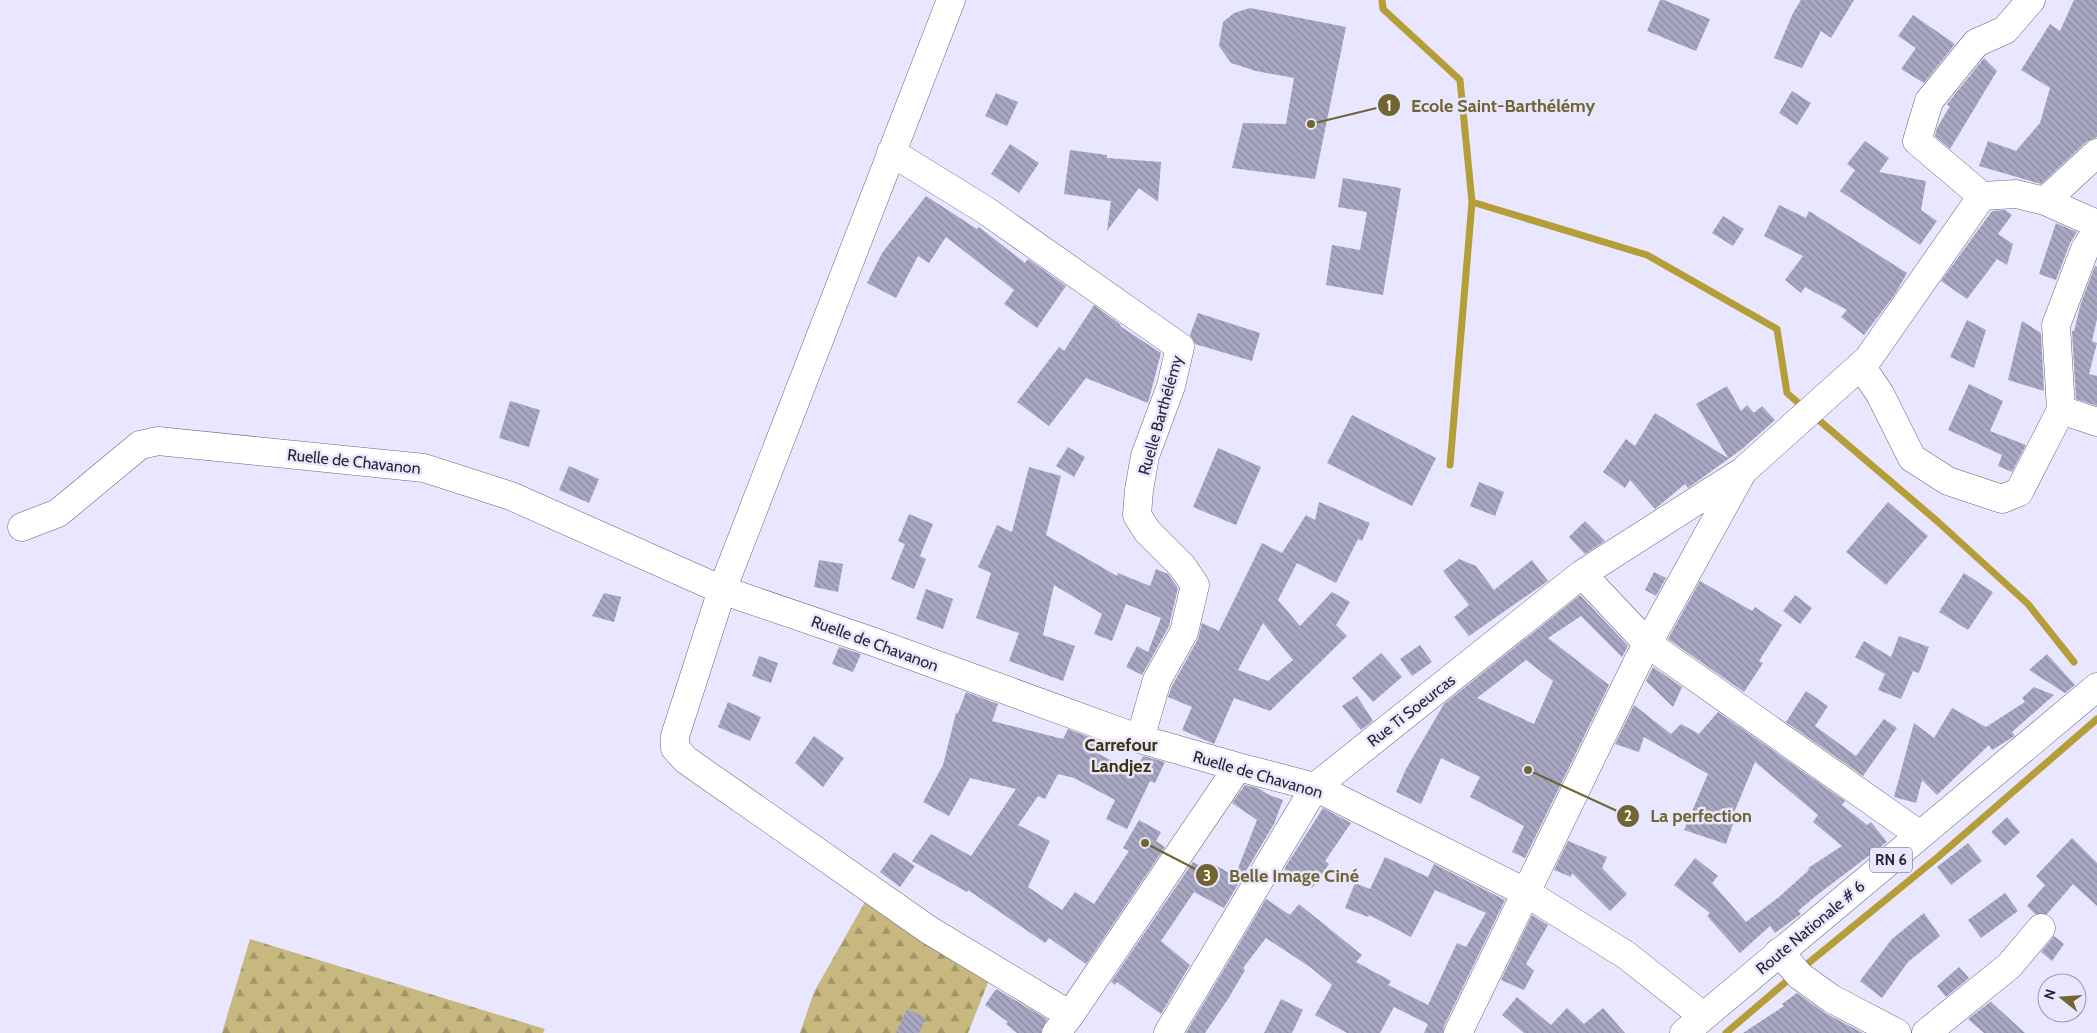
<svg xmlns="http://www.w3.org/2000/svg" width="2097" height="1033" viewBox="0 0 2097 1033" font-family="Cabin,sans-serif">
<style>
.forest{fill:url(#forest-firs)}
.lines{fill:none;stroke-linecap:round;stroke-linejoin:round}
.stream{stroke:#b59d37;stroke-width:7}
.building{fill:url(#building-back-hatch);fill-rule:evenodd}
.minor-casing{stroke:#67667f;stroke-width:29}
.major-casing{stroke:#67667f;stroke-width:29}
.minor{stroke:#fff;stroke-width:28}
.major{stroke:#fff;stroke-width:28}
.labels{text-anchor:middle;stroke-width:5;stroke-linejoin:round;paint-order:stroke}
.shield{fill:#e8e7ff;stroke:#61606f;stroke-width:1}
.shield-label{font-size:15px;font-weight:bold;fill:#272631}
.street-label{font-size:16px;fill:#272631;stroke:#e8e7ff}
.neighbourhood-label{font-size:18px;font-weight:bold;fill:#3d3409;stroke:#e8e7ff}
.leader{fill:none;stroke:#716532;stroke-width:2}
.callout-dot{fill:#716532;stroke:#e8e7ff;stroke-width:2}
.mark-label{font-size:15px;text-anchor:middle;font-weight:bold;fill:#fff}
.callout-label{font-size:18px;text-anchor:middle;font-weight:bold;fill:#716532;stroke:#e8e7ff;stroke-width:5;stroke-linejoin:round;paint-order:stroke}
</style>
<defs>
<pattern id="forest-firs" width="22" height="20" patternUnits="userSpaceOnUse" patternTransform="scale(1.25)"><rect width="22" height="20" fill="#c7b87f"/><path d="M5 1l3.5 6h-7zM16 11l3.5 6h-7z" fill="#a29569"/></pattern>
<pattern id="building-back-hatch" width="6" height="6" patternUnits="userSpaceOnUse" patternTransform="scale(1.25)"><rect width="6" height="6" fill="#a9a8c3"/><path d="M-1 5l2 2M0 0l6 6M5-1l2 2" fill="none" stroke="#8a899f"/></pattern>
</defs>
<rect width="100%" height="100%" fill="#e8e7ff"/>
<path class="forest" d="M 870,893 L 989,980 L 968,1033 L 800,1033 L 814,992 Z
M 250,939 L 545,1029 L 543,1033 L 222,1033 Z"/>
<g class="lines">
<path class="stream" d="M 1382,0 L 1383,9 L 1460,80 L 1472,202 L 1450,465
M 1472,202 L 1647,255 L 1777,329 L 1787,393 L 1804,408
M 1814,416 L 1937,521 L 2028,604 L 2074,662
M 1806,965 L 1938,857 L 2097,719
M 1726,1033 L 1788,980"/>
</g>
<path class="building" d="M 1660,0 L 1664,0 L 1710,19 L 1696,51 L 1647,31 Z
M 1801,0 L 1854,0 L 1831,38 L 1821,31 L 1802,68 L 1774,58 L 1793,13 Z
M 2074,0 L 2097,0 L 2097,137 L 2086,142 L 2041,184 L 1979,166 L 1988,141 L 2016,151 L 2040,123 L 2050,88 L 2021,70 L 2050,24 L 2060,31 Z
M 1250,8 L 1346,27 L 1315,179 L 1232,168 L 1243,123 L 1286,124 L 1294,78 L 1256,71 L 1231,63 L 1219,46 L 1223,22 L 1234,13 Z
M 1913,15 L 1955,44 L 1924,83 L 1901,69 L 1916,48 L 1898,36 Z
M 1984,58 L 1997,71 L 1950,149 L 1935,136 L 1937,128 L 1950,106 L 1947,105 L 1948,103 Z
M 1792,91 L 1811,103 L 1797,125 L 1779,113 Z
M 996,93 L 1018,102 L 1007,126 L 985,116 Z
M 1865,141 L 1889,158 L 1879,172 L 1926,181 L 1921,210 L 1937,221 L 1920,245 L 1840,191 L 1855,170 L 1847,164 Z
M 1010,144 L 1039,163 L 1019,193 L 991,174 Z
M 1070,150 L 1107,155 L 1107,158 L 1161,162 L 1158,202 L 1139,188 L 1107,231 L 1111,201 L 1064,194 Z
M 1343,178 L 1401,188 L 1383,295 L 1326,285 L 1332,245 L 1360,250 L 1367,212 L 1338,207 Z
M 926,196 L 977,229 L 979,227 L 1025,263 L 1028,259 L 1066,286 L 1037,328 L 1004,304 L 1014,290 L 946,237 L 929,263 L 918,256 L 896,298 L 867,283 L 882,253 Z
M 1779,205 L 1806,218 L 1809,211 L 1907,273 L 1895,294 L 1864,335 L 1841,317 L 1847,310 L 1805,287 L 1801,293 L 1785,280 L 1803,256 L 1764,236 Z
M 2005,210 L 2012,215 L 1998,234 L 2013,244 L 2007,265 L 1997,259 L 1967,299 L 1941,281 L 1992,211 Z
M 1723,216 L 1744,229 L 1733,246 L 1712,233 Z
M 2056,223 L 2077,232 L 2070,243 L 2056,280 L 2039,274 Z
M 2095,266 L 2097,267 L 2097,319 L 2092,341 L 2097,343 L 2089,374 L 2097,376 L 2097,406 L 2076,399 L 2072,331 L 2074,331 L 2081,303 Z
M 1094,305 L 1121,325 L 1120,326 L 1161,353 L 1148,403 L 1086,378 L 1049,426 L 1017,402 L 1059,347 L 1064,351 Z
M 1198,313 L 1260,333 L 1252,361 L 1195,344 L 1190,335 Z
M 1967,320 L 1986,330 L 1974,368 L 1950,357 Z
M 2022,321 L 2041,333 L 2044,391 L 2008,380 Z
M 1969,384 L 2003,401 L 1990,431 L 2026,445 L 2012,472 L 1998,466 L 2002,455 L 1948,430 Z
M 1727,386 L 1741,411 L 1747,405 L 1754,413 L 1762,406 L 1775,420 L 1742,449 L 1695,483 L 1688,488 L 1685,484 L 1655,509 L 1630,480 L 1625,488 L 1603,472 L 1626,439 L 1635,446 L 1655,413 L 1728,458 L 1696,404 Z
M 510,401 L 540,410 L 529,447 L 499,438 Z
M 1352,415 L 1436,458 L 1412,506 L 1327,463 Z
M 1068,447 L 1085,457 L 1074,477 L 1056,466 Z
M 1218,448 L 1261,467 L 1236,525 L 1193,507 Z
M 569,466 L 599,479 L 589,503 L 559,490 Z
M 1029,467 L 1061,476 L 1046,535 L 1117,576 L 1118,573 L 1150,586 L 1156,569 L 1168,574 L 1178,588 L 1169,626 L 1142,675 L 1126,667 L 1137,646 L 1148,652 L 1161,618 L 1126,604 L 1112,641 L 1094,634 L 1102,614 L 1054,585 L 1043,635 L 1075,646 L 1063,681 L 1009,661 L 1019,633 L 976,618 L 991,573 L 978,567 L 997,525 L 1012,532 Z
M 1479,482 L 1504,492 L 1495,516 L 1470,506 Z
M 1319,502 L 1370,523 L 1362,541 L 1358,539 L 1336,583 L 1297,563 L 1278,600 L 1300,626 L 1332,592 L 1350,602 L 1336,625 L 1347,636 L 1270,711 L 1234,698 L 1214,744 L 1182,730 L 1192,707 L 1168,697 L 1172,686 L 1198,639 L 1202,623 L 1219,631 L 1262,543 L 1282,553 L 1306,515 L 1315,520 ZM 1263,623 L 1293,660 L 1268,681 L 1238,670 Z
M 1888,502 L 1928,536 L 1886,585 L 1846,552 Z
M 909,514 L 933,524 L 920,556 L 926,559 L 914,589 L 891,579 L 905,544 L 898,541 Z
M 1585,521 L 1605,541 L 1585,554 L 1569,537 Z
M 1459,559 L 1476,566 L 1494,590 L 1532,560 L 1548,581 L 1469,636 L 1454,617 L 1469,605 L 1443,571 Z
M 819,560 L 843,564 L 838,592 L 814,587 Z
M 1654,572 L 1666,578 L 1656,596 L 1645,590 Z
M 1964,573 L 1993,592 L 1968,630 L 1939,612 Z
M 1700,581 L 1752,611 L 1755,607 L 1782,625 L 1759,661 L 1763,663 L 1744,692 L 1668,639 Z
M 926,589 L 953,599 L 943,629 L 916,619 Z
M 604,593 L 621,597 L 614,622 L 592,616 Z
M 1580,595 L 1628,646 L 1622,657 L 1581,616 L 1548,638 L 1609,685 L 1525,858 L 1512,852 L 1524,826 L 1470,797 L 1480,777 L 1441,758 L 1421,804 L 1396,792 L 1406,769 L 1444,704 ZM 1526,660 L 1553,681 L 1534,724 L 1477,698 Z
M 1795,595 L 1812,608 L 1800,624 L 1783,611 Z
M 1899,636 L 1929,647 L 1919,673 L 1913,671 L 1901,699 L 1878,690 L 1885,674 L 1855,657 L 1864,641 L 1891,657 Z
M 1420,645 L 1432,662 L 1412,676 L 1400,659 Z
M 839,647 L 861,654 L 853,672 L 832,664 Z
M 1381,653 L 1402,677 L 1373,702 L 1352,678 Z
M 2047,654 L 2075,685 L 2065,693 L 2029,670 Z
M 759,656 L 778,663 L 771,683 L 752,676 Z
M 1653,667 L 1682,687 L 1673,707 L 1646,681 Z
M 2034,687 L 2054,695 L 2012,732 L 2015,736 L 2013,737 L 1992,750 L 1989,745 L 1937,795 L 1922,780 L 1916,803 L 1894,797 L 1914,723 L 1934,738 L 1952,708 L 1986,727 L 2025,702 L 2022,698 Z
M 1806,691 L 1828,706 L 1815,726 L 1856,756 L 1884,719 L 1897,728 L 1863,776 L 1786,722 Z
M 966,692 L 998,704 L 992,721 L 1063,739 L 1068,729 L 1103,742 L 1097,753 L 1135,773 L 1143,756 L 1165,762 L 1155,783 L 1150,781 L 1127,829 L 1106,819 L 1115,800 L 1074,778 L 1058,774 L 1045,799 L 1038,796 L 1018,825 L 1050,841 L 1028,887 L 1062,910 L 1075,892 L 1094,904 L 1129,851 L 1123,848 L 1139,820 L 1161,832 L 1156,841 L 1165,847 L 1086,964 L 1049,938 L 1045,943 L 968,890 L 967,892 L 912,861 L 931,834 L 971,856 L 1016,789 L 970,778 L 949,816 L 923,802 L 943,765 L 956,713 L 958,713 Z
M 1357,696 L 1373,721 L 1361,730 L 1342,706 Z
M 728,702 L 761,717 L 750,741 L 718,727 Z
M 1634,705 L 1671,734 L 1681,724 L 1699,734 L 1718,712 L 1845,801 L 1842,805 L 1867,825 L 1871,822 L 1887,842 L 1817,895 L 1798,911 L 1801,914 L 1775,933 L 1770,926 L 1740,953 L 1707,916 L 1710,913 L 1674,885 L 1695,858 L 1718,876 L 1712,883 L 1746,922 L 1779,897 L 1809,870 L 1808,868 L 1842,846 L 1813,822 L 1818,815 L 1755,762 L 1731,820 L 1734,821 L 1726,844 L 1684,830 L 1708,774 L 1644,737 L 1639,752 L 1615,744 Z
M 814,736 L 844,758 L 823,787 L 795,763 Z
M 1245,785 L 1258,788 L 1267,794 L 1283,800 L 1274,824 L 1224,908 L 1194,892 L 1161,941 L 1190,965 L 1161,1014 L 1117,982 L 1115,985 L 1111,982 L 1193,862 L 1208,870 L 1211,863 L 1235,876 L 1257,820 L 1232,803 Z
M 1323,808 L 1351,823 L 1325,861 L 1329,864 L 1312,888 L 1284,869 Z
M 2007,817 L 2020,832 L 2005,846 L 1991,832 Z
M 2072,838 L 2097,863 L 2097,906 L 2073,884 L 2047,914 L 2035,914 L 2027,906 L 2045,885 L 2036,876 Z
M 1568,841 L 1607,857 L 1602,868 L 1627,894 L 1610,911 L 1572,873 L 1571,877 L 1554,870 Z
M 1968,843 L 1982,861 L 1951,885 L 1937,867 Z
M 894,852 L 915,866 L 900,887 L 880,872 Z
M 1385,857 L 1428,877 L 1434,864 L 1505,900 L 1444,1026 L 1443,1033 L 1424,1033 L 1428,1024 L 1394,1007 L 1380,1033 L 1347,1033 L 1315,1015 L 1332,985 L 1310,967 L 1266,938 L 1243,968 L 1245,970 L 1228,999 L 1205,1033 L 1186,1033 L 1266,899 L 1290,915 L 1299,904 L 1362,955 L 1356,962 L 1391,981 L 1388,985 L 1428,1005 L 1457,943 L 1466,947 L 1486,913 L 1435,890 L 1411,937 L 1369,915 L 1368,917 L 1345,908 L 1355,883 L 1370,889 Z
M 2005,893 L 2018,911 L 1981,938 L 1968,920 Z
M 1924,913 L 1940,936 L 1908,962 L 1882,998 L 1860,981 L 1892,939 Z
M 1532,915 L 1548,925 L 1526,964 L 1534,971 L 1524,990 L 1501,980 Z
M 2054,936 L 2064,944 L 2052,961 L 2041,952 Z
M 1959,967 L 1969,978 L 1946,997 L 1937,986 Z
M 996,989 L 1047,1019 L 1041,1033 L 1017,1033 L 1006,1024 L 1008,1022 L 985,1005 Z
M 1797,993 L 1825,1013 L 1863,1033 L 1743,1033 L 1784,1006 L 1782,1004 Z
M 1517,997 L 1551,1025 L 1567,1008 L 1584,1024 L 1603,1008 L 1625,1033 L 1524,1033 L 1502,1015 Z
M 1281,999 L 1303,1010 L 1292,1033 L 1264,1033 Z
M 1990,1002 L 1991,1002 L 2025,1033 L 1984,1033 L 1968,1019 Z
M 907,1009 L 926,1018 L 919,1033 L 896,1033 Z"/>
<g class="lines">
<defs>
<path id="minor" d="M 951,0 L 722,590 L 675,736 L 675,748 L 686,760 L 929,930 L 1070,1015
M 891,152 L 985,210 L 1180,347 L 1171,386 L 1145,456 L 1139,490 L 1137,515 L 1147,531 L 1182,566 L 1195,585 L 1184,632 L 1157,680 L 1140,739
M 1982,196 L 1917,141 L 1929,101 L 1976,43 L 2005,30 L 2031,0
M 2045,201 L 2097,224
M 2097,231 L 2085,249 L 2056,325 L 2061,410 L 2097,422
M 1861,366 L 1880,394 L 1912,458 L 1948,481 L 2002,499 L 2019,492 L 2061,410
M 22,527 L 58,513 L 140,445 L 158,441 L 424,468 L 511,496 L 722,590 L 874,642 L 1140,739 L 1238,767 L 1315,787 L 1525,892 L 1626,955 L 1703,1016
M 1582,574 L 1648,644 L 1920,835
M 1779,952 L 1800,976 L 1832,999 L 1897,1033
M 1056,1033 L 1070,1015 L 1238,767
M 1168,1033 L 1315,787 L 1582,574 L 1740,473
M 1458,1033 L 1637,663 L 1743,471 L 1868,359 L 1982,196 L 2016,194 L 2045,201 L 2097,153
M 1926,1033 L 2009,966 L 2041,928"/>
<path id="major" d="M 1684,1033 L 2097,687"/>
</defs>
<use href="#minor" class="minor-casing"/>
<use href="#major" class="major-casing"/>
<use href="#minor" class="minor"/>
<use href="#major" class="major"/>
</g>
<g class="labels">
<rect class="shield" x="1870" y="847.5" width="42" height="25" rx="4"/>
<g class="shield-label">
<text x="1891" y="865">RN 6</text>
</g>
<g class="street-label">
<text transform="translate(1160 415) rotate(-74)" y="6">Ruelle Barthélémy</text>
<text transform="translate(354 461) rotate(6)" y="6">Ruelle de Chavanon</text>
<text transform="translate(875 643) rotate(20)" y="6">Ruelle de Chavanon</text>
<text transform="translate(1411 710) rotate(-38)" y="6">Rue Ti Soeurcas</text>
<text transform="translate(1258 774) rotate(16)" y="6">Ruelle de Chavanon</text>
<text transform="translate(1810 927) rotate(-40)" y="6">Route Nationale # 6</text>
</g>
<g class="neighbourhood-label">
<text x="1121" y="751">Carrefour<tspan x="1121" dy="21">Landjez</tspan></text>
</g>
</g>
<path class="leader" d="M1311 124L1389 105M1528 770L1628 816M1145 843L1207 875"/>
<g class="callout-dot">
<circle cx="1311" cy="124" r="5"/>
<circle cx="1528" cy="770" r="5"/>
<circle cx="1145" cy="843" r="5"/>
<circle cx="1389" cy="105" r="12"/>
<circle cx="1628" cy="816" r="12"/>
<circle cx="1207" cy="875" r="12"/>
</g>
<g class="mark-label">
<text x="1389" y="111">1</text>
<text x="1628" y="821">2</text>
<text x="1207" y="881">3</text>
</g>
<g class="callout-label">
<text x="1503" y="112">Ecole Saint-Barthélémy</text>
<text x="1701" y="822">La perfection</text>
<text x="1294" y="882">Belle Image Ciné</text>
</g>
<g transform="translate(2062 998) rotate(287)"><circle r="24" fill="#e8e7ff" stroke="#9b9aad"/>
<path d="M0-4L9 19L0 12L-9 19Z" fill="#716532"/>
<text y="-8" font-size="14" font-weight="bold" text-anchor="middle" fill="#272631">N</text>
</g>
</svg>
